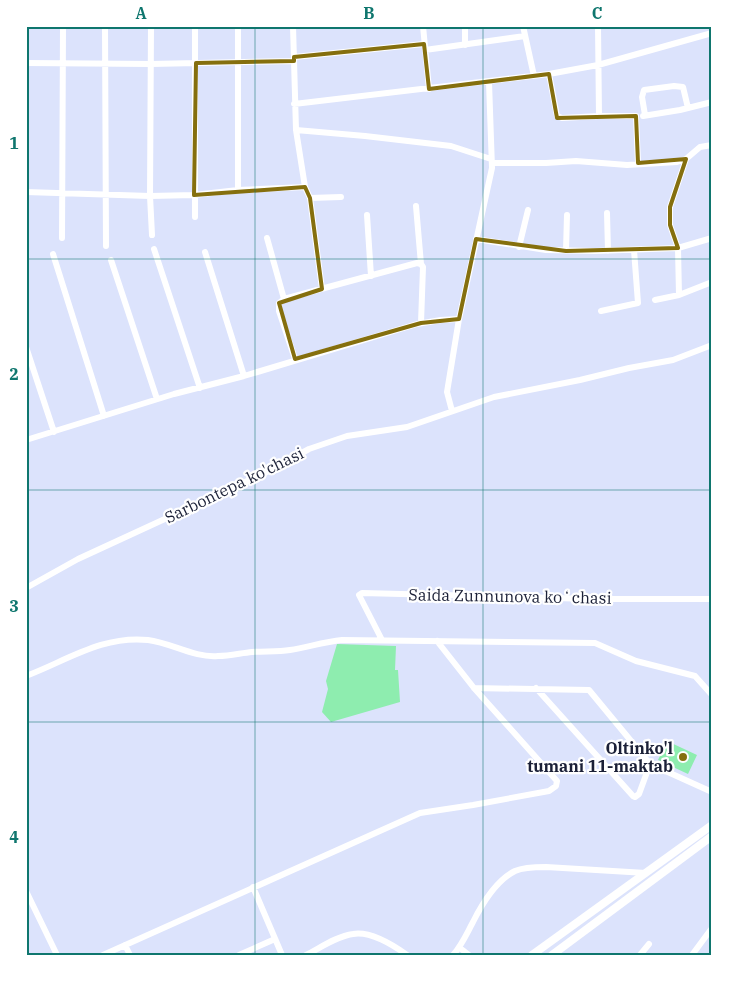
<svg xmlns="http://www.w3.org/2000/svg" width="738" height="981" viewBox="0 0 738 981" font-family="'IBM Plex Serif',serif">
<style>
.green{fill:#8eedaf}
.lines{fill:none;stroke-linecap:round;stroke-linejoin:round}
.minor{stroke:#fff;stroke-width:6}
.major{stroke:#fff;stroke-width:8}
.marked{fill:none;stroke:#856f0e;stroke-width:4;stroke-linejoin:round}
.grid{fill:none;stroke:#0f766e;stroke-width:1;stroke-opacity:0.55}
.poi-dot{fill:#856f0e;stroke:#fff;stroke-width:2}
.labels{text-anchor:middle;stroke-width:4.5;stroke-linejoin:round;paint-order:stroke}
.street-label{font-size:16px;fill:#1b2037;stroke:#fff}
.poi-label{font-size:16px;font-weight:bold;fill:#1b2037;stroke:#fff;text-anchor:end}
.neatline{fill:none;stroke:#0f766e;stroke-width:2}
.grid-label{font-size:16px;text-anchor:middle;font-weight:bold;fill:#0f766e}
</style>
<rect width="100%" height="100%" fill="#dce3fc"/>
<path class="green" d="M 337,644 L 396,646 L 395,670 L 398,670 L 400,702 L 331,722 L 322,712 L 328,689 L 326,681 Z
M 667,741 L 697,755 L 688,774 L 658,760 Z"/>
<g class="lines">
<path class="minor" d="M 105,26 L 106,246
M 151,26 L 150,196 L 152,235
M 238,26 L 238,190
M 293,26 L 296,130 L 305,187 L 310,198 L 322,289
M 423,26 L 429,89
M 465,26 L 465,45
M 523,26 L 534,76
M 598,26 L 599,116 L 636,116 L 638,163
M 425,50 L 525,36
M 294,57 L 424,44
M 26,63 L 151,64 L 294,61
M 549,74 L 557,116 L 562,118 L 599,116
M 294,104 L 549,74 L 598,65 L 712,33
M 645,115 L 642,97 L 644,90 L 674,86 L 683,87 L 688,108
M 643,116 L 680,110 L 712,102
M 296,130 L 365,136 L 451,146 L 491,159
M 492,163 L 546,163 L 576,161 L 627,165 L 677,162 L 686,159 L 700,147 L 712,145
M 26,192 L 150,196 L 194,195 L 238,190 L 305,187
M 310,198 L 341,197
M 416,206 L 421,264
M 607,213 L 608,251
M 367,215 L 371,276
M 195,217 L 195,26
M 62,238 L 63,26
M 267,238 L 284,299
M 476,239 L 546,250 L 595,251 L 678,248 L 712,238
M 519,247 L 528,210
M 154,249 L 200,388
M 566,251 L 567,215
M 205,252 L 244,376
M 53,254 L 104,416
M 111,260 L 157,399
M 679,295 L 678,248 L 670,225 L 670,207 L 686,159
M 655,300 L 679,295 L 712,282
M 601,311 L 638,303 L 634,250
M 26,347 L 54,432
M 295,359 L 279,311 L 279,303 L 284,299 L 417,263 L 421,264 L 423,267 L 421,323
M 452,411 L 447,392 L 459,319 L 492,168 L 489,82
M 26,440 L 174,394 L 244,376 L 417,324 L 441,320 L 459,319
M 26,588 L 78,559 L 271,470 L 309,449 L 347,436 L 407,427 L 494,397 L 580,380 L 629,368 L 673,360 L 712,345
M 382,640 L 359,595 L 362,593 L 592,599 L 712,599
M 26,676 C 66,661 103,635 148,640 C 172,643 194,658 218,656 C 230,656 241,653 252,652 C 265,651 278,652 290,650 C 308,647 324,642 342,640 L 595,643 L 636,661 L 695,676 L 712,695
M 474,688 L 589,690 L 650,764 L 712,792
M 536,688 L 633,796 L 635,797 L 639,794 L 650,764
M 253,887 L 282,955
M 26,891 L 57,955
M 125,945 L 130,955
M 460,948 L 469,955
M 103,955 L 420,813 L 473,805 L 549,791 L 556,786 L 557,781 L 474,688 L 437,641
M 239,955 L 275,939
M 306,955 C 320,948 337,936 353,934 C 370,931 393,945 407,955
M 453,955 C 462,945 467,933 473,922 C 482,904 497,880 515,871 C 524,867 536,867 546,867 L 646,873
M 640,955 L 649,944
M 692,955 L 712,928"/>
<path class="major" d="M 532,955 L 712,825
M 552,955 L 712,836"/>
</g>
<path class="marked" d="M 424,44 L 429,89 L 549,74 L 557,118 L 636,116 L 638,163 L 686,159 L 670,207 L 670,225 L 678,248 L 566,251 L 476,239 L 459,319 L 421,323 L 295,359 L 279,303 L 322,289 L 310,198 L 305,187 L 194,195 L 196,63 L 294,61 L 294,57 Z"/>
<path class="grid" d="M 255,26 L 255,955M 483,26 L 483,955M 26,259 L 712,259M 26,490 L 712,490M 26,722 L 712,722"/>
<circle class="poi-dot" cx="683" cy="757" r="5"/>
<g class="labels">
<g class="street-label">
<text transform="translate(234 485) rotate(-26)" y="6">Sarbontepa ko'chasi</text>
<text transform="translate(510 596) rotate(1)" y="6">Saida Zunnunova koʻchasi</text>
</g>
<g class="poi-label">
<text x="673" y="754">Oltinko'l<tspan x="673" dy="18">tumani 11-maktab</tspan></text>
</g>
</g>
<rect width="738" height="981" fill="none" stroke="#ffffff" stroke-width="55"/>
<rect x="28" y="28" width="682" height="926" class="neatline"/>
<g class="grid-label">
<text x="141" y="19">A</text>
<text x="369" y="19">B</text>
<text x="597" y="19">C</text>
<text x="14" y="149">1</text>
<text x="14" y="380">2</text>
<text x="14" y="612">3</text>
<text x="14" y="843">4</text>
</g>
</svg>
